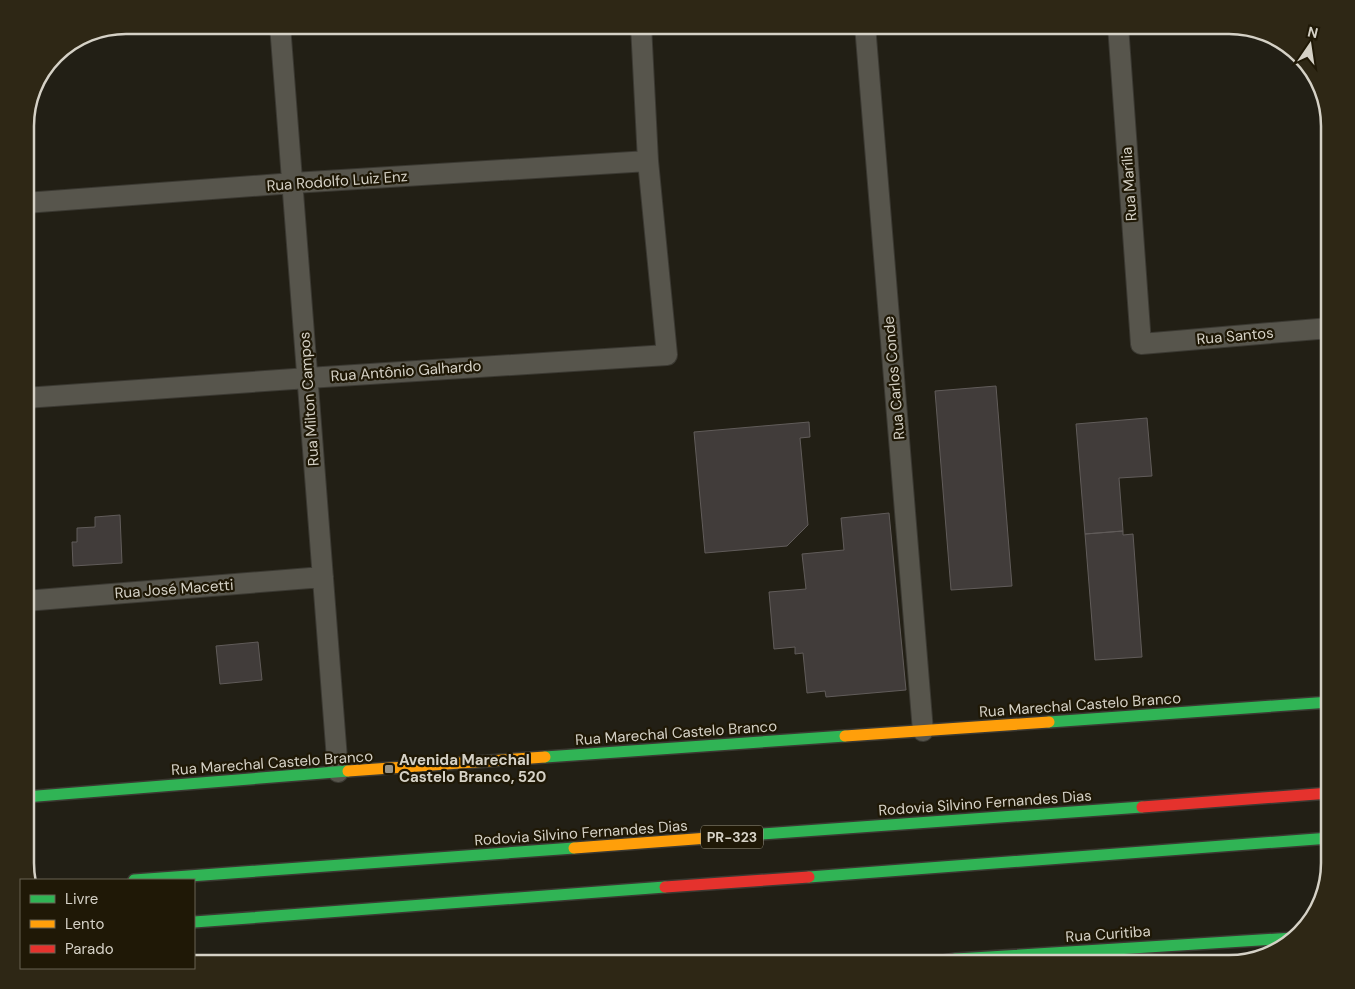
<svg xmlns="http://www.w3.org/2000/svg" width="1355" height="989" viewBox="0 0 1355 989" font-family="'DM Sans',sans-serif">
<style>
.building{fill:#413c3a;stroke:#615c5a}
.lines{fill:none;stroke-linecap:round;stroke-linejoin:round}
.street-casing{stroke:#3b3932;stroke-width:22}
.fast-casing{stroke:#3b3932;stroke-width:14}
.slow-casing{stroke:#3b3932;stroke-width:14}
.jam-casing{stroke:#3b3932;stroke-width:14}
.street{stroke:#57554c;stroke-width:20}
.fast{stroke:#30b455;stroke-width:11}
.slow{stroke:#ff9f0a;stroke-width:11}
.jam{stroke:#e5322d;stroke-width:11}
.poi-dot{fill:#969388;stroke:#1f1806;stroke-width:2}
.labels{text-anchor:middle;stroke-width:4.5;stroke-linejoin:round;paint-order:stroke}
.shield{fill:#1f1806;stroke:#9e9a8c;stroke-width:1}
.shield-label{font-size:14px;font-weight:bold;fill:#d5d1c6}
.street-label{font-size:15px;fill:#d5d1c6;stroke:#1f1806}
.poi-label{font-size:15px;font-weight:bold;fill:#d5d1c6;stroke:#1f1806;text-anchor:start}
.rim{fill:none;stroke:#d5d1c6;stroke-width:2.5}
</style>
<rect width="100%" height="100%" fill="#221f15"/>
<path class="building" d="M 996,386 L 1012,586 L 951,590 L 935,391 Z
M 1147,418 L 1152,476 L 1119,478 L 1123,531 L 1085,534 L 1076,424 Z
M 809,422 L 810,437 L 800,438 L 808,525 L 787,546 L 705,553 L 694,432 Z
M 889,513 L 906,690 L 826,697 L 825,691 L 807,693 L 803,653 L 795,654 L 795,647 L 774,649 L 769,592 L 806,589 L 802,554 L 844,550 L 841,518 Z
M 120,515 L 122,563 L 73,566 L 72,542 L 77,542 L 77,528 L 95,527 L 95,517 Z
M 1123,531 L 1123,535 L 1133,534 L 1142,657 L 1095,660 L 1085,534 Z
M 258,642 L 262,680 L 220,684 L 216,646 Z"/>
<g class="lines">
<defs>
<path id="street" d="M 280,25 L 338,772
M 865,25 L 923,731
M 1118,25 L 1141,344 L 1330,328
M 25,203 L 293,183 L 648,161
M 25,398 L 308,378 L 667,355 L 648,161 L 641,25
M 25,601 L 323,577"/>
<path id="fast" d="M 1049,722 L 1330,702
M 545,757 L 845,736
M 25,797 L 348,771
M 735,836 L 1142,807
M 809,877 L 1330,838
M 134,880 L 574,848
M 194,922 L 665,887
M 925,964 L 956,959 L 1293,938"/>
<path id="slow" d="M 845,736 L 1049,722
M 348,771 L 545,757
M 574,848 L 735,836"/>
<path id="jam" d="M 1142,807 L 1330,793
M 665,887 L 809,877"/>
</defs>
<use href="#street" class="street-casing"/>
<use href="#fast" class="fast-casing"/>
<use href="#slow" class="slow-casing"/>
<use href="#jam" class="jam-casing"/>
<use href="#street" class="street"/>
<use href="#fast" class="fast"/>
<use href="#slow" class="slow"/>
<use href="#jam" class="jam"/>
</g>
<rect class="poi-dot" x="384" y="764" width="10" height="10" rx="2.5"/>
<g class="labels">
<rect class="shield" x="701" y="825.5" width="62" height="23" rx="4"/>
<g class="shield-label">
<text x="732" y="842">PR-323</text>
</g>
<g class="street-label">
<text transform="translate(337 181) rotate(-4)" y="5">Rua Rodolfo Luiz Enz</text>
<text transform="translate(1129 184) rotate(-94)" y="5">Rua Marília</text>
<text transform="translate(1235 336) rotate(-5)" y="5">Rua Santos</text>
<text transform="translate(406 371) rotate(-4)" y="5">Rua Antônio Galhardo</text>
<text transform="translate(894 378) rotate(-95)" y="5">Rua Carlos Conde</text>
<text transform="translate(309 399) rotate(-94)" y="5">Rua Milton Campos</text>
<text transform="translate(174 589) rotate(-4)" y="5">Rua José Macetti</text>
<text transform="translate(1080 705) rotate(-4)" y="5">Rua Marechal Castelo Branco</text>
<text transform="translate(676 733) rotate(-4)" y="5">Rua Marechal Castelo Branco</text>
<text transform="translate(272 763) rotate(-4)" y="5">Rua Marechal Castelo Branco</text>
<text transform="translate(985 803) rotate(-4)" y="5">Rodovia Silvino Fernandes Dias</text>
<text transform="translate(581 833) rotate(-4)" y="5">Rodovia Silvino Fernandes Dias</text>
<text transform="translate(1108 934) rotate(-4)" y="5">Rua Curitiba</text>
</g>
<g class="poi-label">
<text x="399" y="765">Avenida Marechal<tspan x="399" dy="17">Castelo Branco, 520</tspan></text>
</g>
</g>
<path d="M0 0H1355V989H0ZM126 34H1229A92 92 0 0 1 1321 126V863A92 92 0 0 1 1229 955H126A92 92 0 0 1 34 863V126A92 92 0 0 1 126 34Z" fill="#2e2715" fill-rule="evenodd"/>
<path class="rim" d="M126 34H1229A92 92 0 0 1 1321 126V863A92 92 0 0 1 1229 955H126A92 92 0 0 1 34 863V126A92 92 0 0 1 126 34Z"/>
<rect x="20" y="879" width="175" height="90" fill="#1f1806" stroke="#686253"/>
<rect x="30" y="895" width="25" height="8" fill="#30b455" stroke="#686253"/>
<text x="65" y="904" font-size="15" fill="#d5d1c6">Livre</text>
<rect x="30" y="920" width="25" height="8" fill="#ff9f0a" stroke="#686253"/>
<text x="65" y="929" font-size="15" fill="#d5d1c6">Lento</text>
<rect x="30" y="945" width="25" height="8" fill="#e5322d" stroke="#686253"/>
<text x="65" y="954" font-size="15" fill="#d5d1c6">Parado</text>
<g transform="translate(1310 45) rotate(13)" stroke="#1f1806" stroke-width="4" paint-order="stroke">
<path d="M0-4L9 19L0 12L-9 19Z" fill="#d5d1c6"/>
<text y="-8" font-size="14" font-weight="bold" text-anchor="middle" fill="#d5d1c6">N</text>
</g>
</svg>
